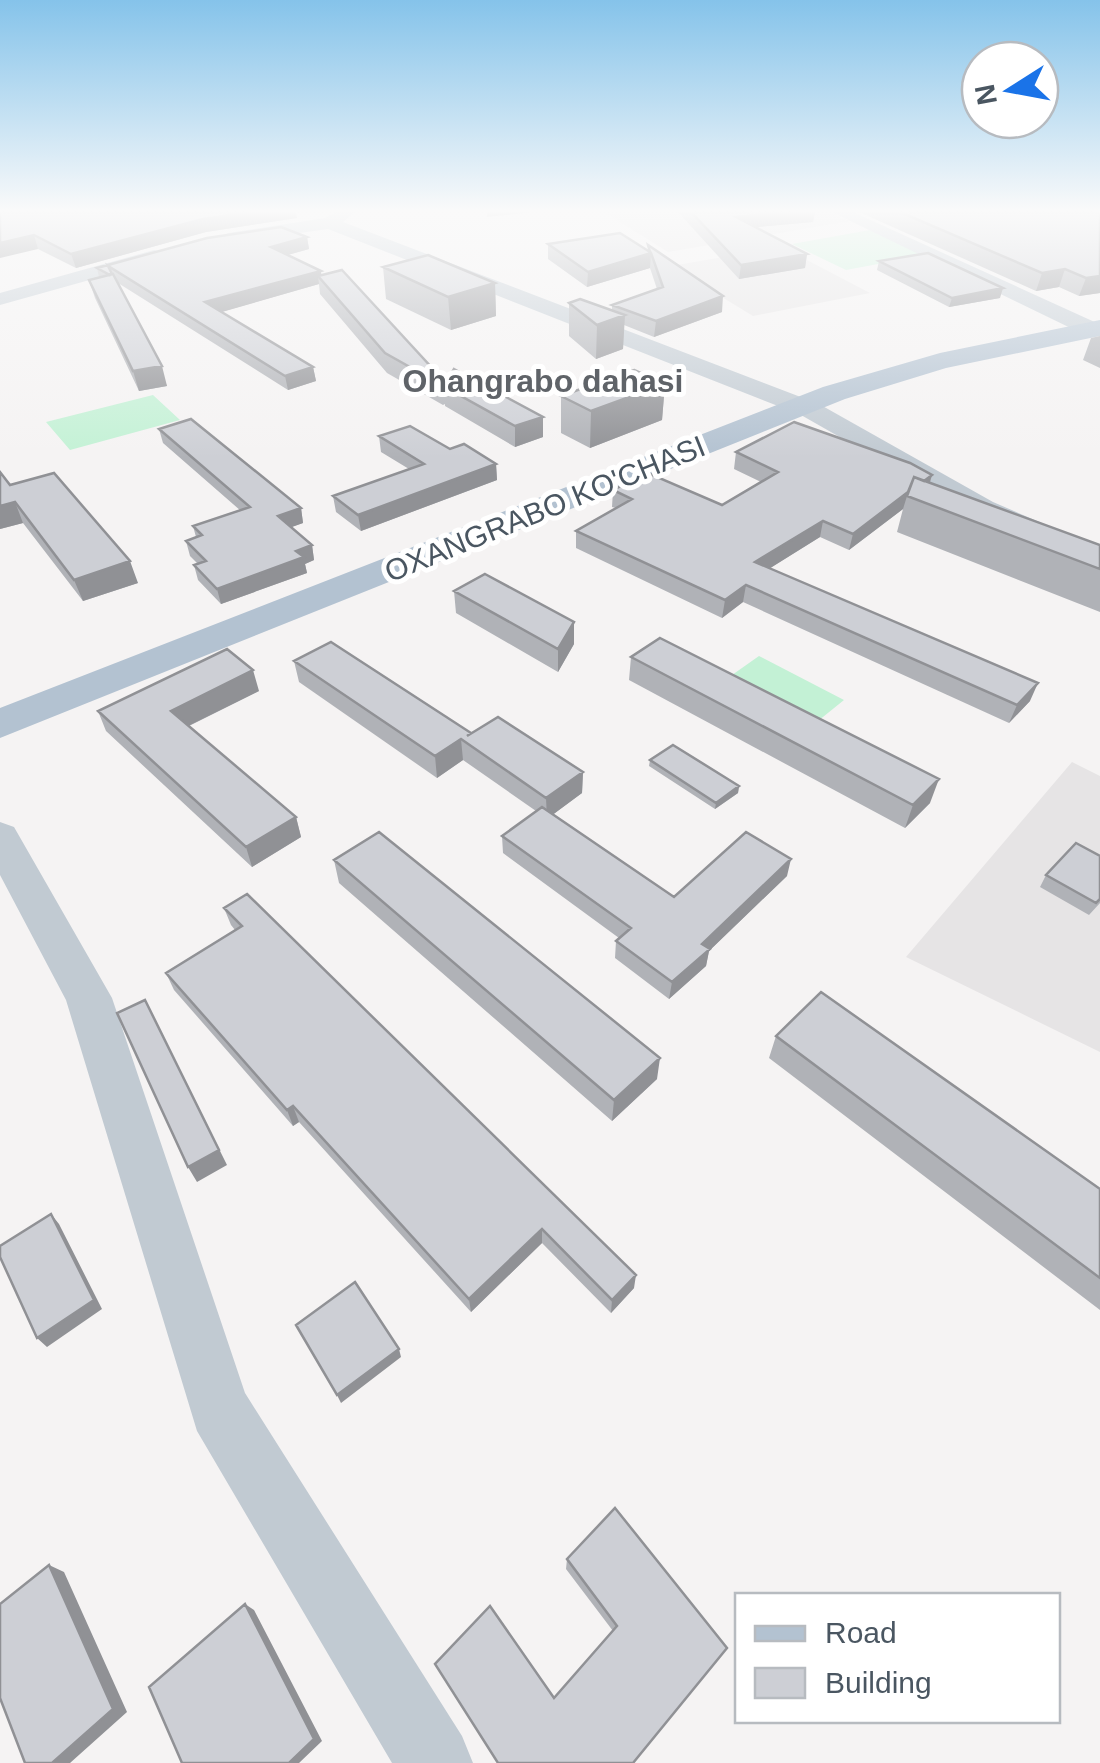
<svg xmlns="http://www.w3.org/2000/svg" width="1100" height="1763" viewBox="0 0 1100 1763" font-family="Arial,sans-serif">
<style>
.education{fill:#e6e4e5}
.green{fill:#c3f1d5}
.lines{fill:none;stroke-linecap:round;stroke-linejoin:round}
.minor{fill:#c1cad2;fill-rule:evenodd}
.major{fill:#b3c2d1;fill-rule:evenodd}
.wall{fill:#b0b2b7}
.shaded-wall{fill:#909195}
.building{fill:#cdcfd5;stroke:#909195;stroke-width:2.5}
.labels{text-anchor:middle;stroke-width:10;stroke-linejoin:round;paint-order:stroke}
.far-street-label{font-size:30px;fill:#4a5661;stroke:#fff}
.far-neighbourhood-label{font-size:32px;font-weight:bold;fill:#5f6368;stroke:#fff}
</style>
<rect width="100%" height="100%" fill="#f5f3f3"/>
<path class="education" d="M 604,212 L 829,212 L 850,221 L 668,252 Z
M 782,247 L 870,293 L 753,316 L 671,266 Z
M 1072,762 L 1100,776 L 1100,1052 L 906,957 Z"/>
<path class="green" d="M 870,230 L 926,255 L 846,270 L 792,244 Z
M 153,395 L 180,420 L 70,450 L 46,422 Z
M 759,656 L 844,700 L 818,721 L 732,675 Z"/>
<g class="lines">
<path class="minor" d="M 336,212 L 355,212 L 343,222 L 819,404 L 993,502 L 1100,548 L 1100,568 L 989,522 L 801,415 L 328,229 L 228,243 L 219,238 L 228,233 L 325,218 Z
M 832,212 L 853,212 L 1099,324 L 1100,332 L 1083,334 Z
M 154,250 L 161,252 L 161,260 L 0,305 L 0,293 Z
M 0,822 L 14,827 L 112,998 L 245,1393 L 462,1736 L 473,1763 L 392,1763 L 197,1431 L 66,1000 L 0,875 Z"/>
<path class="major" d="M 1100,320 L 1100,336 L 946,368 L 845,399 L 0,738 L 0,708 L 823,387 L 940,353 Z"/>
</g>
<path class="wall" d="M 0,212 L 296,212 L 297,218 L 206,232 L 76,268 L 38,249 Z
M 678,212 L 815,212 L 813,222 L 756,227 L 807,254 L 805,268 L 739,279 Z
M 859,212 L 1097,212 L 1100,293 L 1079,296 L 1059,287 L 1036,291 Z
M 307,237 L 309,249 L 288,255 L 321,275 L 445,382 L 543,437 L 515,447 L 445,406 L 445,404 L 443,405 L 387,373 L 320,294 L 319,284 L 221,312 L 313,367 L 316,381 L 288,390 L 118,283 L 167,386 L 139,391 L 95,298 L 89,280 L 99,277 L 97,268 Z
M 548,244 L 648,251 L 648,245 L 722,312 L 654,337 L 624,325 L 623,349 L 596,359 L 569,336 L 569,303 L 612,311 L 612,305 L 657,289 L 650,268 L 587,287 L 548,259 Z
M 879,261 L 1000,298 L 949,307 L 877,270 Z
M 383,267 L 495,283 L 496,316 L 451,330 L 386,299 Z
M 1100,336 L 1100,368 L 1083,360 L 1091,338 Z
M 665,384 L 662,420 L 590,448 L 561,433 L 561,396 Z
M 159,429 L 301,508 L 303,523 L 291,527 L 312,545 L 314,560 L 305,564 L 307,573 L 221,604 L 198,580 L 194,565 L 198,564 L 190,556 L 186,541 L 196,537 L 193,526 L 241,511 L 163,443 Z
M 379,436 L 450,449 L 496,464 L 497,480 L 361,531 L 336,512 L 333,496 L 409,469 L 381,452 Z
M 736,452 L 932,475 L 930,483 L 1100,545 L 1100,612 L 897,532 L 903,509 L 849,550 L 820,537 L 770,568 L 1030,701 L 1009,723 L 743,602 L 722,618 L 576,548 L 576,531 L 616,508 L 612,507 L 613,490 L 722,505 L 761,482 L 734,469 Z
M 0,472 L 10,485 L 138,583 L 83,601 L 23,523 L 0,529 Z
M 454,591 L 574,622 L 574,644 L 558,672 L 456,613 Z
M 631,657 L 930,803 L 905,828 L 629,680 Z
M 294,661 L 471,733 L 583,772 L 582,793 L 552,815 L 674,897 L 787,876 L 709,951 L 706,966 L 669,999 L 615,958 L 616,941 L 619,938 L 503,853 L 502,836 L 536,811 L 463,760 L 437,778 L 299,682 Z
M 259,691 L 189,726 L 296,817 L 301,837 L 252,867 L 106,731 L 98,711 Z
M 650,760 L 739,786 L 738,793 L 715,809 L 649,766 Z
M 1100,856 L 1100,903 L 1089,915 L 1040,887 L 1046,875 Z
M 334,860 L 657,1079 L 612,1121 L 339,883 Z
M 224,908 L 634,1288 L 611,1313 L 542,1243 L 471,1312 L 299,1122 L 293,1126 L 174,990 L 166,973 L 235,930 L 231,925 Z
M 776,1036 L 1100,1189 L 1100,1310 L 769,1058 Z
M 567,1559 L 727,1648 L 613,1631 L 566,1569 Z"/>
<path class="shaded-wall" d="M 251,212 L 296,212 L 297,218 L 206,232 L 76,268 L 71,254 L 203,219 Z
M 487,212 L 532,212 L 487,217 Z
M 794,212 L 815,212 L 813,222 L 735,229 L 736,217 Z
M 34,235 L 38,249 L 0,258 L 0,243 Z
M 307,237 L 309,249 L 273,259 L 271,247 Z
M 651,253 L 650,268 L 587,287 L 588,272 Z
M 807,254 L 805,268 L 739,279 L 741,265 Z
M 1065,269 L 1059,287 L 1036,291 L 1042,273 Z
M 321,271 L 322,282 L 318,276 L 319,284 L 208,316 L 205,302 Z
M 1100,276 L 1100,293 L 1079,296 L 1086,278 Z
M 495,283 L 496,316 L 451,330 L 448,297 Z
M 1003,288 L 1000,298 L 949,307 L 952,298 Z
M 723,296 L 722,312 L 654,337 L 656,321 Z
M 625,315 L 623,349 L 596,359 L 597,325 Z
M 162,366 L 167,386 L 139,391 L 133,371 Z
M 313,367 L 316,381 L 288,390 L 285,376 Z
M 665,384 L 662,420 L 590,448 L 591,411 Z
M 543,417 L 543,437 L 515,447 L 515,426 Z
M 496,464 L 497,480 L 361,531 L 358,515 Z
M 932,475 L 927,491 L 907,496 L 903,509 L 849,550 L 853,534 Z
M 15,502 L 23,523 L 0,529 L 0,506 Z
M 301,508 L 303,523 L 281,531 L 278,516 Z
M 823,521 L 820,537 L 753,579 L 755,562 Z
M 312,545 L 314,560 L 305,564 L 307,573 L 221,604 L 217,589 L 296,551 Z
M 130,561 L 138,583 L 83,601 L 74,580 Z
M 746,585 L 743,602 L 722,618 L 725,600 Z
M 574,622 L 574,644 L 558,672 L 558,649 Z
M 253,670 L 259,691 L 178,731 L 171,711 Z
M 1038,683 L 1030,701 L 1009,723 L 1017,705 Z
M 461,739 L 463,760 L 437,778 L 435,756 Z
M 583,772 L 582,793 L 547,819 L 546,798 Z
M 939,779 L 930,803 L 905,828 L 913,805 Z
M 739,786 L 738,793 L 715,809 L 716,803 Z
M 296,817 L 301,837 L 252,867 L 246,847 Z
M 791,859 L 787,876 L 709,951 L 706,966 L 669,999 L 672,982 L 702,944 Z
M 145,1000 L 227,1165 L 197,1182 L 188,1167 Z
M 660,1058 L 657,1079 L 612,1121 L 614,1100 Z
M 293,1106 L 299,1122 L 293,1126 L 287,1110 Z
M 51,1214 L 59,1224 L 102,1309 L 47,1347 L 37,1338 Z
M 542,1229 L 542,1243 L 471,1312 L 469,1299 Z
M 636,1275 L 634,1288 L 611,1313 L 612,1300 Z
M 399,1349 L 401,1357 L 341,1403 L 337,1395 Z
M 49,1565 L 64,1572 L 127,1712 L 70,1763 L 52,1763 Z
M 245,1604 L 254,1610 L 322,1741 L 299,1763 L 289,1763 Z"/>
<path class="building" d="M 0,212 L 251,212 L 203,219 L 71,254 L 34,235 L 0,243 Z
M 691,212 L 794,212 L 736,217 L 807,254 L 741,265 Z
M 900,212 L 1097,212 L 1100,213 L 1100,276 L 1086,278 L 1065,269 L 1042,273 Z
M 281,227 L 307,237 L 271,247 L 321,271 L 205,302 L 313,367 L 285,376 L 108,266 L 112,274 L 110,275 L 97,268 L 207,238 Z
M 620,233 L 650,252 L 648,245 L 723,296 L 656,321 L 612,305 L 663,287 L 651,253 L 588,272 L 548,244 Z
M 928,253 L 1003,288 L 952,298 L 879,261 Z
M 428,255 L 495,283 L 448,297 L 383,267 Z
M 342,270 L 445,382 L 442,385 L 385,353 L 318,276 Z
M 113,274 L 162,366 L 133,371 L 89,280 Z
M 580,299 L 625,315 L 597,325 L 569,303 Z
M 454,369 L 543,417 L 515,426 L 443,386 Z
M 634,370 L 665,384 L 591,411 L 561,396 Z
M 191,419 L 301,508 L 278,516 L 312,545 L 296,551 L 304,557 L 217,589 L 194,565 L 206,561 L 186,541 L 202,535 L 193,526 L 250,507 L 159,429 Z
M 794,422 L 910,463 L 932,475 L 924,481 L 914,477 L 908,492 L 853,534 L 823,521 L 755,562 L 1038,683 L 1017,705 L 746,585 L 725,600 L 576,531 L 632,499 L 613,490 L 648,473 L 722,505 L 778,472 L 736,452 Z
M 410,426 L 450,449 L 464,444 L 496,464 L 358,515 L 333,496 L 424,464 L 379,436 Z
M 0,472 L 10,485 L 54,473 L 130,561 L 74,580 L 15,502 L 0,506 Z
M 914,477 L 1100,545 L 1100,569 L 907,496 Z
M 485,574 L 574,622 L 558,649 L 454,591 Z
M 660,638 L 939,779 L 913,805 L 631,657 Z
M 331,642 L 471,733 L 467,736 L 498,717 L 583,772 L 546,798 L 461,739 L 435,756 L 294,661 Z
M 227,649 L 253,670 L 171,711 L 296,817 L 246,847 L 98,711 Z
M 673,745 L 739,786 L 716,803 L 650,760 Z
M 542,807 L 674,897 L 746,832 L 791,859 L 702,944 L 710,949 L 672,982 L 616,941 L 631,928 L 502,836 Z
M 379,832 L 660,1058 L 614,1100 L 334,860 Z
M 1076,843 L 1100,856 L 1100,899 L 1096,903 L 1046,875 Z
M 247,894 L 636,1275 L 612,1300 L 542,1229 L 469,1299 L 293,1106 L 287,1110 L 166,973 L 242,926 L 224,908 Z
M 821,992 L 1100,1189 L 1100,1278 L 776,1036 Z
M 145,1000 L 219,1150 L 188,1167 L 117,1013 Z
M 51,1214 L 94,1300 L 37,1338 L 0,1257 L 0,1246 Z
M 355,1282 L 399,1349 L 337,1395 L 296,1325 Z
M 615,1508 L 727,1648 L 633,1763 L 498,1763 L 435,1664 L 490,1606 L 554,1698 L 617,1626 L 567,1559 Z
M 49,1565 L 113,1709 L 52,1763 L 25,1763 L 0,1698 L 0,1604 Z
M 245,1604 L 314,1739 L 289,1763 L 182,1763 L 149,1687 Z"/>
<linearGradient id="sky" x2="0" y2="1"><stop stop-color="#85c3ea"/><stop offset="0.46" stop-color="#fafafa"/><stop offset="1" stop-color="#fafafa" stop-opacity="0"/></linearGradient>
<rect width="1100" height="458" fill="url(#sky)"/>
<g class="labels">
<g class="far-street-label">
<text transform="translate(545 509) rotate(-22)" y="10">OXANGRABO KO'CHASI</text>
</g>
<g class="far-neighbourhood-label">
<text x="543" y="392">Ohangrabo dahasi</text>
</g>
</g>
<rect x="735" y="1593" width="325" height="130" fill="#ffffff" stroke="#b7bbc0" stroke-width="2.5"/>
<rect x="755" y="1626" width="50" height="15" fill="#b3c2d1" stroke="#b7bbc0" stroke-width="2.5"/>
<text x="825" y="1643" font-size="30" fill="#4a5661">Road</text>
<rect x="755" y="1668" width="50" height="30" fill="#cdcfd5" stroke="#b7bbc0" stroke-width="2.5"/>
<text x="825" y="1693" font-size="30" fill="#4a5661">Building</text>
<g transform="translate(1010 90) rotate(259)"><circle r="48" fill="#ffffff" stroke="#b7bbc0" stroke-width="2.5"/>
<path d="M0-8L18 38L0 25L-18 38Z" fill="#1a73e8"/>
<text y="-15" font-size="28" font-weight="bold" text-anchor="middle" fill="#4a5661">N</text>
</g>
</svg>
